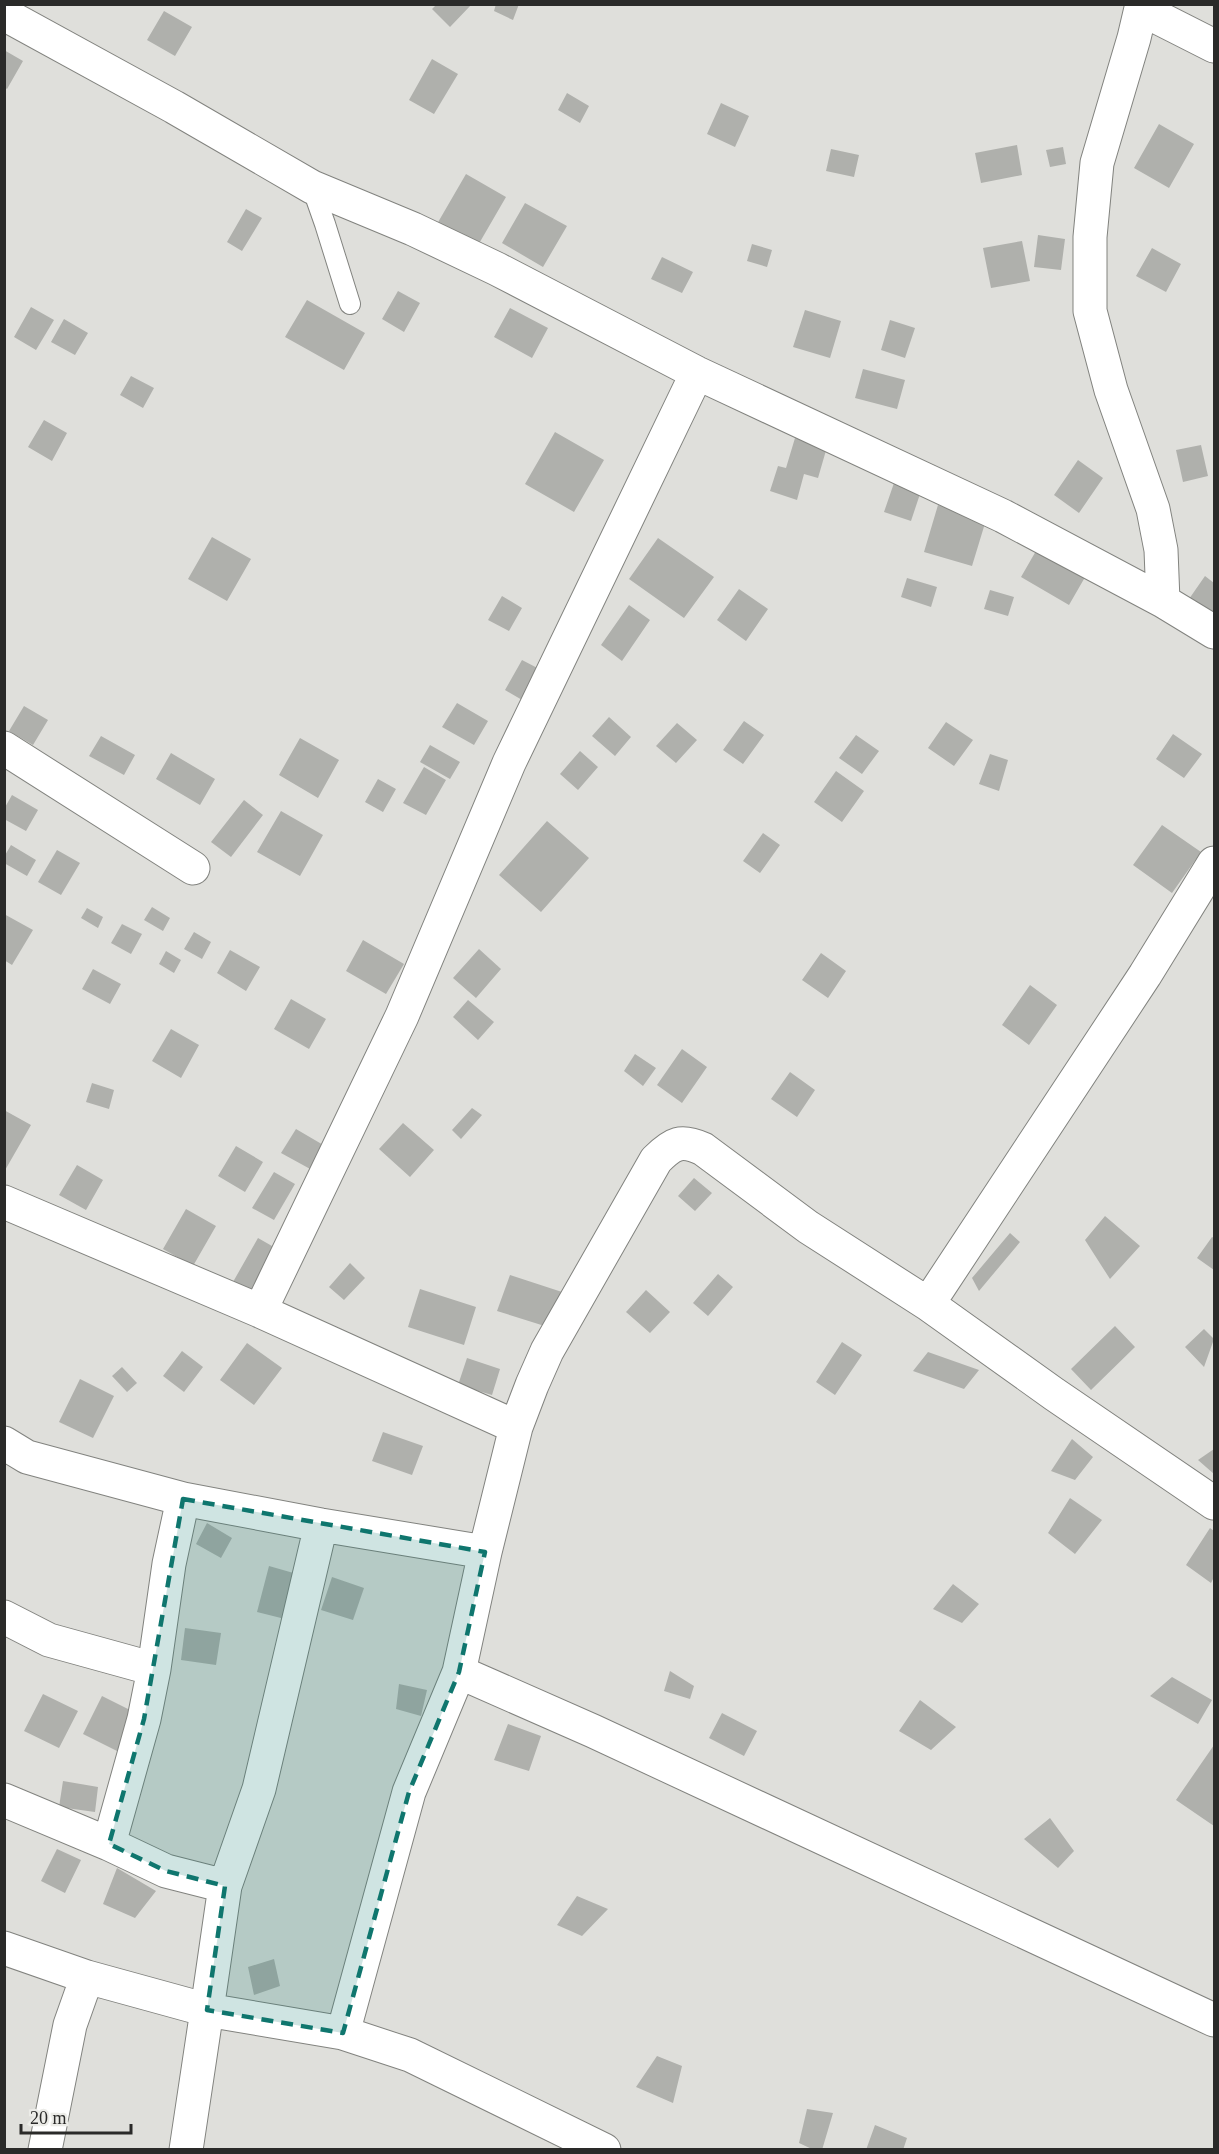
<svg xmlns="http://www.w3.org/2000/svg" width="1219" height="2154" viewBox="0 0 1219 2154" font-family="Georgia,serif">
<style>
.building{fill:#afb0ac}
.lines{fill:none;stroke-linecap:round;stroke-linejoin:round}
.service-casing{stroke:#82837f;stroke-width:22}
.minor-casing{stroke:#82837f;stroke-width:35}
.service{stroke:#fff;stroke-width:20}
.minor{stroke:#fff;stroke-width:33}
.marked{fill:#0f766e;fill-opacity:0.2;stroke:#0f766e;stroke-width:4.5;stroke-dasharray:12 8;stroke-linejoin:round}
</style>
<rect width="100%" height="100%" fill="#dfdfdb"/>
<path class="building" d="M 437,4 L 472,4 L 450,27 L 432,9 Z
M 496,4 L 519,4 L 513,20 L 494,11 Z
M 164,11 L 192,27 L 175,56 L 147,40 Z
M 4,50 L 23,61 L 7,89 L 4,87 Z
M 432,59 L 458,74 L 434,114 L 409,100 Z
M 567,93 L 589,106 L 580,123 L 558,110 Z
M 721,103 L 749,116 L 735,147 L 707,134 Z
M 1159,124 L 1194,144 L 1169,188 L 1134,168 Z
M 1017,145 L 1022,175 L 981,183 L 975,153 Z
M 1063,147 L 1066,164 L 1050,167 L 1046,150 Z
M 831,149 L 859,155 L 854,177 L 826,171 Z
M 466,174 L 506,197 L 477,247 L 437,224 Z
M 525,203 L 567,226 L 543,267 L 502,243 Z
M 246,209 L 262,218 L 242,251 L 227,242 Z
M 1038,235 L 1065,239 L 1061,270 L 1034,267 Z
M 1022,241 L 1030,281 L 991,288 L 983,248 Z
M 752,244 L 772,250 L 767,267 L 747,261 Z
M 1152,248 L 1181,264 L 1166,292 L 1136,276 Z
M 662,257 L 693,272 L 682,293 L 651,279 Z
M 398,291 L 420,303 L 404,332 L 382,319 Z
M 307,300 L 365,333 L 344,370 L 285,337 Z
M 31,307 L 54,320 L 36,350 L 14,337 Z
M 510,308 L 548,328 L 532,358 L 494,337 Z
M 805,310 L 841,321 L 830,358 L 793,347 Z
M 64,319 L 88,333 L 75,355 L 51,342 Z
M 890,320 L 915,328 L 905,358 L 881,350 Z
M 863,369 L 905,380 L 897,409 L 855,398 Z
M 131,376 L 154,388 L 143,408 L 120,395 Z
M 44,420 L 67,433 L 52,461 L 28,447 Z
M 555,432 L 604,460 L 574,512 L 525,484 Z
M 795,438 L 827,447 L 818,478 L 804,474 L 797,500 L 770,491 L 778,466 L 786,468 Z
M 1201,445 L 1208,476 L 1183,482 L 1176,450 Z
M 1078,460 L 1103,478 L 1079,513 L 1054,495 Z
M 894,483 L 921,491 L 911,521 L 884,512 Z
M 938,505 L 986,520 L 972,566 L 924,552 Z
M 212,537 L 251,559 L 227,601 L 188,579 Z
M 658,538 L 714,577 L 684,618 L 629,579 Z
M 1040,544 L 1088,572 L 1069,605 L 1021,577 Z
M 1205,576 L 1214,583 L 1214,617 L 1189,599 Z
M 907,578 L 937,587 L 931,607 L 901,597 Z
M 739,589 L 768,609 L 746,641 L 717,620 Z
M 990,590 L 1014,597 L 1008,616 L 984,609 Z
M 502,596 L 522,608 L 509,631 L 488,620 Z
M 629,605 L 650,620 L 622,661 L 601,645 Z
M 522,660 L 547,673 L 529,704 L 505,690 Z
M 457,703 L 488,721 L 474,745 L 442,727 Z
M 24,706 L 48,720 L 33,745 L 9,731 Z
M 609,717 L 631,737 L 615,756 L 592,736 Z
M 744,721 L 764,735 L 743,764 L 723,750 Z
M 946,722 L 973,740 L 954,766 L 928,748 Z
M 677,723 L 697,740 L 676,763 L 656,746 Z
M 1173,734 L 1202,754 L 1184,778 L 1156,759 Z
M 856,735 L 879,751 L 862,774 L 839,758 Z
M 101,736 L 135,755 L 124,775 L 89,756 Z
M 300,738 L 339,760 L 318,798 L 279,775 Z
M 430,745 L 460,762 L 450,779 L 420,762 Z
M 580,751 L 598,767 L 578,790 L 560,774 Z
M 171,753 L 215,779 L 200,805 L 156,779 Z
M 990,754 L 1008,760 L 999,791 L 979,784 Z
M 424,767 L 446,780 L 426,815 L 403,803 Z
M 836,771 L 864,791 L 842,822 L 814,802 Z
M 378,779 L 396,789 L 383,812 L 365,802 Z
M 12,795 L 38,810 L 26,831 L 4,819 L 4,809 Z
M 244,800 L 263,815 L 231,857 L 211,842 Z
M 281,811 L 323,835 L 300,876 L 257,852 Z
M 547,821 L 589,858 L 541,912 L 499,875 Z
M 1162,825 L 1201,852 L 1172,893 L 1133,865 Z
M 763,833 L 780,845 L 760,873 L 743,861 Z
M 11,845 L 36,860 L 27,876 L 4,863 L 4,857 Z
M 57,850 L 80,863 L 61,895 L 38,882 Z
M 152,907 L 170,918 L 163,931 L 144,920 Z
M 87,908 L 103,917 L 98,928 L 81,918 Z
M 4,914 L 33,930 L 12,965 L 4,960 Z
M 122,924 L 142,934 L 131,954 L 111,943 Z
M 194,932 L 211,942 L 202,959 L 184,949 Z
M 363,940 L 404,964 L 386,994 L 346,971 Z
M 479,949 L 501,969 L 476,998 L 453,978 Z
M 230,950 L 260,967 L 246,991 L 217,973 Z
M 166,951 L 181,960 L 174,973 L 159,964 Z
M 821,953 L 846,971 L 828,998 L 802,980 Z
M 93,969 L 121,984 L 110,1004 L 82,989 Z
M 1030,985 L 1057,1005 L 1029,1045 L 1002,1025 Z
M 291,999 L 326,1019 L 309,1049 L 274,1029 Z
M 468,1000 L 494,1022 L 478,1040 L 453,1017 Z
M 171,1029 L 199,1045 L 181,1078 L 152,1061 Z
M 682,1049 L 707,1067 L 682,1103 L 657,1085 Z
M 635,1054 L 656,1068 L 643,1086 L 624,1071 Z
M 790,1072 L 815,1090 L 797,1117 L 771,1099 Z
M 92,1083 L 114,1090 L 109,1109 L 86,1102 Z
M 472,1108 L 482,1115 L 461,1139 L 452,1130 Z
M 4,1110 L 31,1125 L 4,1172 Z
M 403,1123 L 434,1150 L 410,1177 L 379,1149 Z
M 296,1129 L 325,1146 L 312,1170 L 281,1153 Z
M 236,1146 L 263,1162 L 245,1192 L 218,1176 Z
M 77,1165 L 103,1180 L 86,1210 L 59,1195 Z
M 274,1172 L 295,1184 L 274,1220 L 252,1208 Z
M 694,1178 L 712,1193 L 695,1211 L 678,1196 Z
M 186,1209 L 216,1226 L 193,1266 L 163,1249 Z
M 1105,1216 L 1140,1246 L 1110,1279 L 1085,1240 Z
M 1010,1233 L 1020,1242 L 979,1291 L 972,1278 Z
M 1212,1237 L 1214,1238 L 1214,1270 L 1197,1258 Z
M 258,1238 L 279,1250 L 250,1301 L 229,1289 Z
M 350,1263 L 365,1278 L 344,1300 L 329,1287 Z
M 718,1274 L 733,1287 L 708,1316 L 693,1303 Z
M 510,1275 L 562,1292 L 551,1328 L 497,1311 Z
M 420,1289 L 476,1307 L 464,1345 L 408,1327 Z
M 646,1290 L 670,1312 L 650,1333 L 626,1312 Z
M 1115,1326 L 1135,1347 L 1091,1390 L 1071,1369 Z
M 1204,1329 L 1214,1339 L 1204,1367 L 1185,1347 Z
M 842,1342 L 862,1355 L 835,1395 L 816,1382 Z
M 247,1343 L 282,1368 L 254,1405 L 220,1380 Z
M 182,1351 L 203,1367 L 184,1392 L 163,1376 Z
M 928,1352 L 979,1370 L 964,1389 L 913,1371 Z
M 467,1358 L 500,1369 L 492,1395 L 458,1385 Z
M 122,1367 L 137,1383 L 127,1392 L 112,1376 Z
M 80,1379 L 114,1396 L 93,1438 L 59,1422 Z
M 383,1432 L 423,1446 L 412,1475 L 372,1461 Z
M 1072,1439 L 1093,1457 L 1075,1480 L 1051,1471 Z
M 1214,1449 L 1214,1474 L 1198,1460 Z
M 1070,1498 L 1102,1520 L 1075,1554 L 1048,1533 Z
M 207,1523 L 232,1538 L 221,1558 L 196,1544 Z
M 1210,1528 L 1214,1531 L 1214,1577 L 1211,1583 L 1186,1565 Z
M 269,1566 L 297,1574 L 285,1619 L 257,1612 Z
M 332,1577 L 364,1588 L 353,1620 L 321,1610 Z
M 953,1584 L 979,1604 L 962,1623 L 933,1609 Z
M 185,1628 L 221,1633 L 216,1665 L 181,1660 Z
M 670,1671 L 694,1686 L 690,1699 L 664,1691 Z
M 1172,1677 L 1212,1700 L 1198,1724 L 1150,1696 Z
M 399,1684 L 427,1690 L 421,1716 L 396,1709 Z
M 43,1694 L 78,1711 L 59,1748 L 24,1731 Z
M 102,1696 L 136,1713 L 117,1751 L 83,1734 Z
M 920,1700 L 956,1727 L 931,1750 L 899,1731 Z
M 722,1713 L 757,1731 L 744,1756 L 709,1738 Z
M 508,1724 L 541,1736 L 529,1771 L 494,1760 Z
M 1214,1745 L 1214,1826 L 1176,1800 Z
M 63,1781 L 98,1787 L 95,1812 L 59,1807 Z
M 1050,1818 L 1074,1851 L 1058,1868 L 1024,1839 Z
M 57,1849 L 81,1860 L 65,1893 L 41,1881 Z
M 117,1868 L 156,1891 L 135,1918 L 103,1904 Z
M 577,1896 L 608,1909 L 582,1936 L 557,1925 Z
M 274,1959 L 280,1986 L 254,1995 L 248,1967 Z
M 657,2056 L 682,2066 L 673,2103 L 636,2087 Z
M 807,2109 L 833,2113 L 822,2150 L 814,2150 L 799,2143 Z
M 875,2125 L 907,2138 L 903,2150 L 866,2150 Z"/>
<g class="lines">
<defs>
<path id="service" d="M 312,187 L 325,224 L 350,304"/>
<path id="minor" d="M 1142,4 L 1134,38 L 1097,163 L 1090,237 L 1090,311 L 1111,390 L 1153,509 L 1161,550 L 1163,601
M 1141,9 L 1214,46
M 4,14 L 174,107 L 312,187 L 413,229 L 497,269 L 697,373 L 1003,516 L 1163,601 L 1214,632
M 4,748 L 193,868
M 4,1202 L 260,1311 L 516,1427
M 928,1304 L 1145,975 L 1214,863
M 260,1311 L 402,1016 L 509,763 L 697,373
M 4,1443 L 27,1457 L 183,1499 L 321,1525 L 485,1552
M 321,1525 L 259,1789 L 225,1886 L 207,2010 L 343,2033 L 410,2055 L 604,2150
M 4,1617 L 49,1640 L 154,1669
M 459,1672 L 593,1731 L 1214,2020
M 4,1800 L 109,1844 L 166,1871 L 225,1886
M 109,1844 L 144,1719 L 154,1669 L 169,1564 L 183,1499
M 4,1948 L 87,1977 L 207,2010 L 186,2150
M 343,2033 L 409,1792 L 459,1672 L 485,1552 L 516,1427 L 532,1385 L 547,1351 L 656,1160 C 673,1143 681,1139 703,1149 L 808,1227 L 928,1304 L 1054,1394 L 1214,1503
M 45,2150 L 70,2025 L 87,1977"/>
</defs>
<use href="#service" class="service-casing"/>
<use href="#minor" class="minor-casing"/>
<use href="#service" class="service"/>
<use href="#minor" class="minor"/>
</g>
<path class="marked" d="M 183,1499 L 485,1552 L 459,1672 L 409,1792 L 343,2033 L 207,2010 L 225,1886 L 166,1871 L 109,1844 L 144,1719 Z"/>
<rect width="1219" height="2154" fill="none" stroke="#2a2a29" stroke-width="12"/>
<path d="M21 2124v9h110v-9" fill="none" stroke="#2a2a29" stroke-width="3"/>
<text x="30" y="2124" font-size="18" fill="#2a2a29" stroke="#ecece8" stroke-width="4.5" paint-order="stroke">20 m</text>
</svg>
